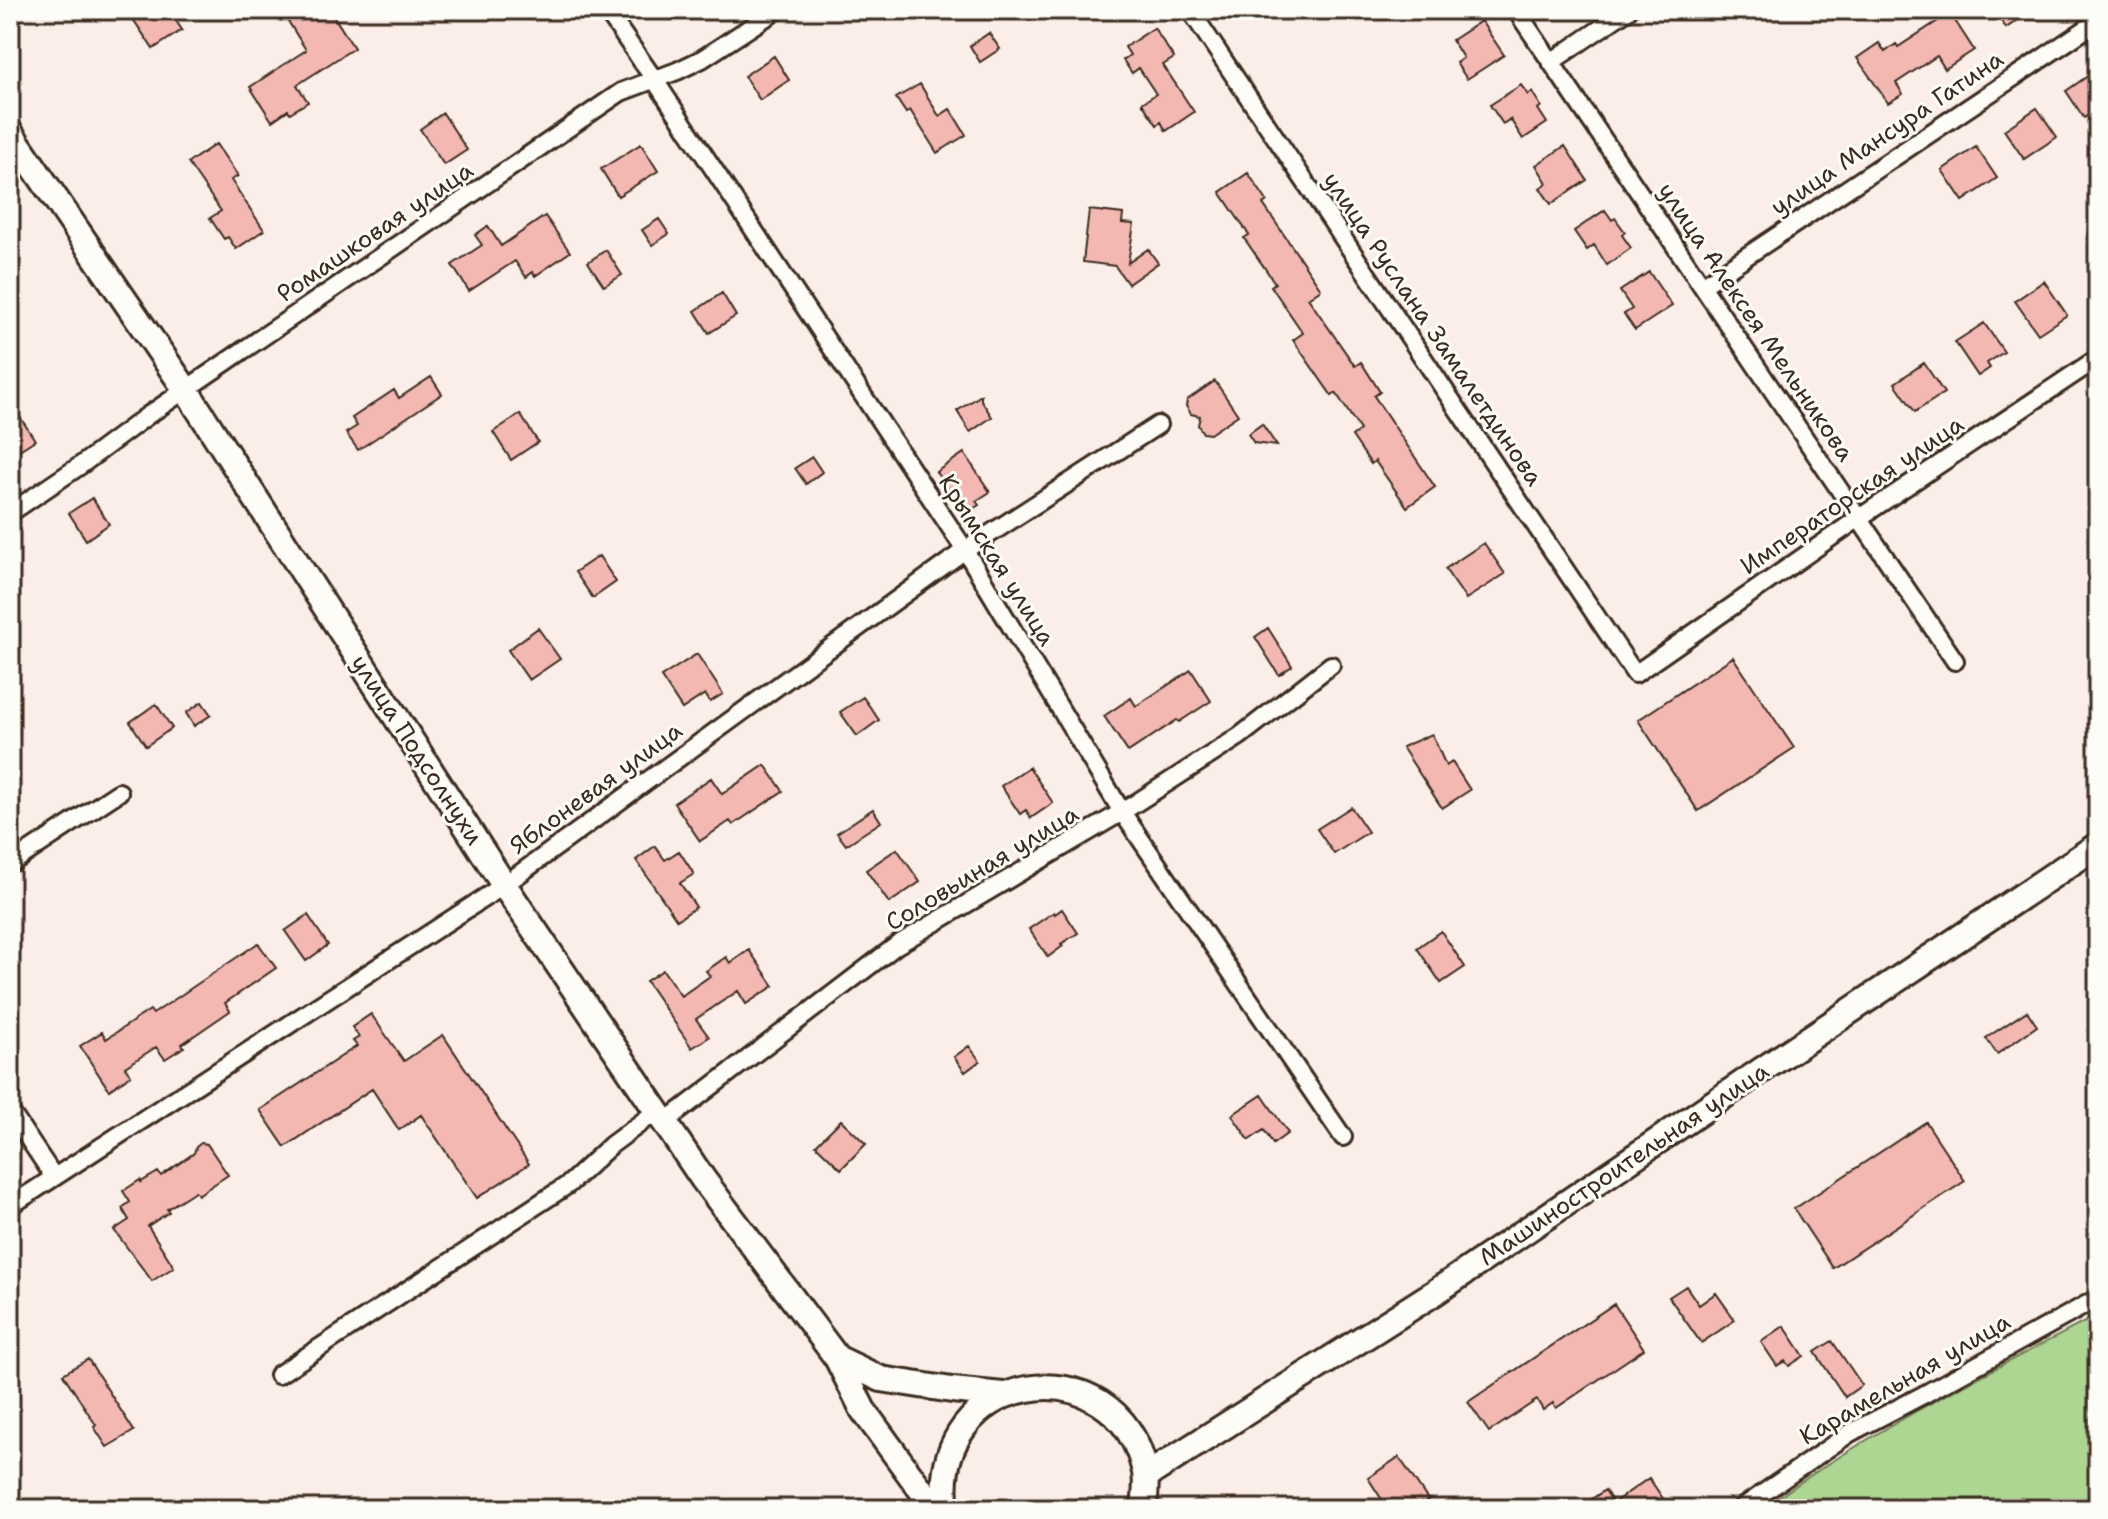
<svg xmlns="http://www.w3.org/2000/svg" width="2108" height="1519" viewBox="0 0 2108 1519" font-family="'Shantell Sans',sans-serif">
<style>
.green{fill:#aed693;stroke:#748058;stroke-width:2}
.building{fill:#f4b8b3;stroke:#3b2a1e;stroke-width:2}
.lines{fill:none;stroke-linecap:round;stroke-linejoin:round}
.street-casing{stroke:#3b2a1e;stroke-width:22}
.secondary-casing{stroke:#3b2a1e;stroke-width:30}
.street{stroke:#fdfcf7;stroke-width:16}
.secondary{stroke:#fdfcf7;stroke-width:24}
.labels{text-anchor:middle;stroke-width:6;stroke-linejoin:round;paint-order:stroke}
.street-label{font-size:24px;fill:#3b2a1e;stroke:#fdfcf7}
</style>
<rect width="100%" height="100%" fill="#fbeee9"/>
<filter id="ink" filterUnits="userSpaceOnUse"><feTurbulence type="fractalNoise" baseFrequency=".0125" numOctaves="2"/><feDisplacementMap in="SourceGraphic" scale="16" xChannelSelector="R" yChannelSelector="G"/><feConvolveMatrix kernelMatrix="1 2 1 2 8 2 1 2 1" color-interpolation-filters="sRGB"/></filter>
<g filter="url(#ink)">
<path class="green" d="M 2098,1315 L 2098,1509 L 1763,1509 C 1866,1432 1984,1375 2098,1315 Z"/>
<path class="building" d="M 147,10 L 169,10 L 182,30 L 153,49 L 133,19 Z
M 305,10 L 314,10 L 320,19 L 331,12 L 354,48 L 297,85 L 308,102 L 290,113 L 288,110 L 272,121 L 250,87 L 306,50 L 288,21 Z
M 1994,10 L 2033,10 L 2006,28 Z
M 1950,13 L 1974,50 L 1945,69 L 1937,56 L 1896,83 L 1903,94 L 1888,103 L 1857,58 L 1879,43 L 1885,52 L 1896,44 L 1898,47 Z
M 1481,21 L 1504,55 L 1467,79 L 1456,63 L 1463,58 L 1452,40 Z
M 1154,28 L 1174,58 L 1163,65 L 1194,112 L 1166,131 L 1161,122 L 1157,125 L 1142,103 L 1156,94 L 1139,68 L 1132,73 L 1123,60 L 1130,55 L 1125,47 Z
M 989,33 L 1000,49 L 980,62 L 970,46 Z
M 774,56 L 789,80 L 760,100 L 744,76 Z
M 2098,69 L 2098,109 L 2084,118 L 2066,91 Z
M 920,84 L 939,116 L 950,109 L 966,135 L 937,153 L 910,110 L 906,113 L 896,98 Z
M 1521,85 L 1528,95 L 1532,92 L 1541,106 L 1538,109 L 1547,123 L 1523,139 L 1510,119 L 1503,124 L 1490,105 Z
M 2037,108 L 2057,137 L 2024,159 L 2004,130 Z
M 443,113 L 467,150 L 444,165 L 420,129 Z
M 216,144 L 238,176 L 231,180 L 264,230 L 236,249 L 228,237 L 224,239 L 210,218 L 221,211 L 188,163 Z
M 641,144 L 658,171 L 618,196 L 601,169 Z
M 1565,146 L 1587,180 L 1551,204 L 1540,188 L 1547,183 L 1536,165 Z
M 1976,147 L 1997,178 L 1963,201 L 1942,170 Z
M 1248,173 L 1267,201 L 1263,204 L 1321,289 L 1308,298 L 1355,366 L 1361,362 L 1380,392 L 1374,396 L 1435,487 L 1407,507 L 1375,461 L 1371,464 L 1352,436 L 1360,430 L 1336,393 L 1332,396 L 1293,340 L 1303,333 L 1271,286 L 1275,283 L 1244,238 L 1249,235 L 1220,192 Z
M 1089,210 L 1123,214 L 1122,223 L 1134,224 L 1128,263 L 1148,249 L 1158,263 L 1128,284 L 1115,266 L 1083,262 Z
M 1605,210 L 1612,220 L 1615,218 L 1625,232 L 1622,235 L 1631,248 L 1607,265 L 1594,245 L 1587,250 L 1574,231 Z
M 545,216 L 570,252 L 535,276 L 533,272 L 526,277 L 515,261 L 469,291 L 452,265 L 482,245 L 475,235 L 488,226 L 501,246 Z
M 659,219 L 669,234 L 652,245 L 642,230 Z
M 606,250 L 622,275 L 604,286 L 588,262 Z
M 1649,272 L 1672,306 L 1635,330 L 1624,314 L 1632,309 L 1620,291 Z
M 2044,281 L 2067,315 L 2038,334 L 2015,301 Z
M 722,293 L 736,316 L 709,333 L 695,311 Z
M 1984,323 L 2004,352 L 1987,363 L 1990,368 L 1978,376 L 1955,342 Z
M 1924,363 L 1944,393 L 1915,412 L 1895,383 Z
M 431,377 L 442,394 L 358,450 L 346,433 L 357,426 L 352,418 L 394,390 L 399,398 Z
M 1215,381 L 1238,415 L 1210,434 L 1203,433 L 1198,425 L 1200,416 L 1191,414 L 1186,406 L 1187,400 Z
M 981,395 L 981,400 L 992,417 L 970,432 L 957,411 Z
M 520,414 L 538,442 L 511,460 L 493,432 Z
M 20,417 L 35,440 L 10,456 L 10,424 Z
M 1262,424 L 1277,446 L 1254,443 L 1248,434 Z
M 964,453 L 990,492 L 976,501 L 979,505 L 965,514 L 936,472 Z
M 812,457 L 822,472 L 806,484 L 795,468 Z
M 92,498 L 109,524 L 86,540 L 69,513 Z
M 1484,543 L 1505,574 L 1466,599 L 1445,569 Z
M 599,556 L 616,582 L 593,598 L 575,572 Z
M 538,628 L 560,659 L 529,680 L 508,650 Z
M 1268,628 L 1292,666 L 1279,675 L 1255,637 Z
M 697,654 L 723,694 L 710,702 L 705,694 L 682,709 L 661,677 Z
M 1733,657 L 1794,748 L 1698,811 L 1638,720 Z
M 1191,670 L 1211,701 L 1179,722 L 1177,720 L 1128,752 L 1104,716 L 1131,698 L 1136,706 Z
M 863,697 L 879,720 L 857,736 L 840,712 Z
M 202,702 L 211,715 L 194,726 L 186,713 Z
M 156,704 L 172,728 L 146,746 L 130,722 Z
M 1432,734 L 1446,766 L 1452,762 L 1470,790 L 1442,808 L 1402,747 Z
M 765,765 L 783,791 L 733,825 L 730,821 L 700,841 L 674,803 L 711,778 L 722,794 Z
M 1029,767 L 1053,803 L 1031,818 L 1026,810 L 1020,814 L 1001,786 Z
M 1351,807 L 1368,832 L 1334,854 L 1317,829 Z
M 873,809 L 881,822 L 846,845 L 837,833 Z
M 655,846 L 665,860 L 679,851 L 694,874 L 680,883 L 696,907 L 677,920 L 636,860 Z
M 897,849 L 920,882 L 889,903 L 866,870 Z
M 1062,909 L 1078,933 L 1061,944 L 1063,946 L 1048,957 L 1029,929 L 1054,912 L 1055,914 Z
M 308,915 L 328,945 L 306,961 L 285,931 Z
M 1441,931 L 1465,967 L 1441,983 L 1417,948 Z
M 258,943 L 276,968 L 225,1003 L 230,1011 L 182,1044 L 184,1047 L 165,1059 L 156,1047 L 125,1067 L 131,1075 L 109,1090 L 80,1046 L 102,1032 L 106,1039 L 150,1010 L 153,1014 Z
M 749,950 L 774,986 L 746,1004 L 738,991 L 696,1019 L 709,1037 L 692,1048 L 646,981 L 663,970 L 681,996 L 710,976 L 706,971 L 726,957 L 730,963 Z
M 2027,1011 L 2037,1026 L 1997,1054 L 1986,1038 Z
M 371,1014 L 404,1061 L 443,1035 L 529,1164 L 477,1198 L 421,1115 L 399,1130 L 372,1089 L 285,1147 L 260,1110 L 357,1046 L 353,1041 L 359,1037 L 352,1027 Z
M 969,1046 L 980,1061 L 965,1072 L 954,1057 Z
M 1262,1095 L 1288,1133 L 1273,1144 L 1264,1130 L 1249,1140 L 1232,1115 Z
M 841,1120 L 866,1144 L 841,1169 L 816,1145 Z
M 1926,1122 L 1965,1181 L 1833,1268 L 1794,1209 Z
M 201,1143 L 207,1144 L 228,1175 L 198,1195 L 195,1191 L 167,1209 L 169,1212 L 148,1226 L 174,1267 L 152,1281 L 114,1230 L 129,1220 L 122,1208 L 130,1202 L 123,1191 L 140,1180 L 141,1182 L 158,1172 L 161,1176 L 194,1153 L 196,1147 Z
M 1686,1286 L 1699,1305 L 1716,1293 L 1735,1320 L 1701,1343 L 1669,1297 Z
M 1614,1304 L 1644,1349 L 1556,1408 L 1553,1403 L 1543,1410 L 1537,1400 L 1489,1432 L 1468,1402 Z
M 1784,1326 L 1804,1356 L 1789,1366 L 1785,1361 L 1777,1366 L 1761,1342 Z
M 1832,1341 L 1862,1385 L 1845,1397 L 1815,1352 Z
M 88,1359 L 134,1431 L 107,1447 L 94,1427 L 96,1425 L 63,1374 Z
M 1399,1457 L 1428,1500 L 1414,1509 L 1388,1509 L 1368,1478 Z
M 1649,1478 L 1670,1509 L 1577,1509 L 1605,1490 L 1613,1503 Z"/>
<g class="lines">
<defs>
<path id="street" d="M 606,10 L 654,79 L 965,550 L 1122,812 L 1343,1137
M 1190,10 L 1635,674 L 1859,518 L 2098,358
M 1516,10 L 1955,661
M 1551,62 L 1628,10
M 1702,286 L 2098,21
M 10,513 L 81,465 L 147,416 L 621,92 L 677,71 L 702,59 L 777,10
M 10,864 L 119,792
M 10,1111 L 54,1177
M 665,1122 L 897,945 L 1122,812 L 1240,736 L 1331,665
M 10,1206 L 504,885 L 965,550 L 1158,425
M 278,1375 L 569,1184 L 611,1145 L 657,1111
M 1740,1509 L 1850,1433 L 1923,1395 L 2098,1298"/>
<path id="secondary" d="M 10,132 L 186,390 L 504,885 L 703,1179 L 837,1358 L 863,1410 L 935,1509
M 837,1358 L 881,1379 L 952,1390 L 1003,1395
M 1146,1476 L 1434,1293 L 1762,1070 L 2098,845
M 946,1509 C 926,1371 1117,1339 1145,1472 C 1147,1484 1145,1497 1144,1509"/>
</defs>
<use href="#street" class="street-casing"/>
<use href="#secondary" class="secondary-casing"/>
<use href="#street" class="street"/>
<use href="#secondary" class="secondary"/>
</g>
</g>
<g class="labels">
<g class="street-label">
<text transform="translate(1887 133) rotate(-34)" y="8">улица Мансура Гатина</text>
<text transform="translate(375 232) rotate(-34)" y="8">Ромашковая улица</text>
<text transform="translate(1756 322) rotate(56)" y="8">улица Алексея Мельникова</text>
<text transform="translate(1433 329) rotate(56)" y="8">улица Руслана Замалетдинова</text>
<text transform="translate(1852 495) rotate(-34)" y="8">Императорская улица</text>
<text transform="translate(997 560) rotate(58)" y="8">Крымская улица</text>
<text transform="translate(417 750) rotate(57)" y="8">улица Подсолнухи</text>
<text transform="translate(596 788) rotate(-36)" y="8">Яблоневая улица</text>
<text transform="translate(982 868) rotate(-31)" y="8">Соловьиная улица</text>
<text transform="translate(1624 1164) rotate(-34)" y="8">Машиностроительная улица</text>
<text transform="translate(1905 1379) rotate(-30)" y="8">Карамельная улица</text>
</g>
</g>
<rect width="2108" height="1519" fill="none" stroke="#fdfcf7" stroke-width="40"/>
<rect x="20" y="20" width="2068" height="1479" fill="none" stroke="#3b2a1e" stroke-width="3" filter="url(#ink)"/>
</svg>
